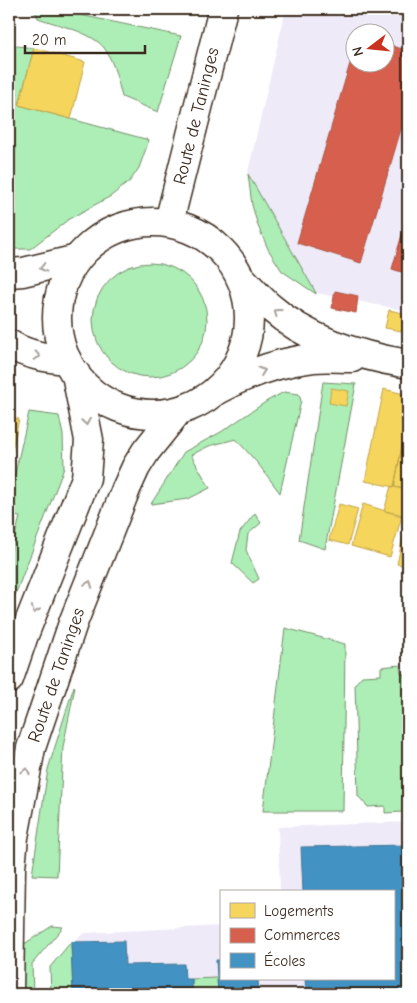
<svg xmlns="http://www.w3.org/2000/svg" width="417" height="1003" viewBox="0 0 417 1003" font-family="'Comic Neue',sans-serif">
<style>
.built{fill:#eeeaf8;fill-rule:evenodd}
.green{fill:#adeeb6;stroke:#748c6a}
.homes{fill:#f6d55c;stroke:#bea249}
.shops{fill:#d6604d;stroke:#a8503f}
.schools{fill:#4393c3;stroke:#417492}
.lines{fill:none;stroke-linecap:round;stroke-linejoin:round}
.minor-casing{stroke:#3b2a1e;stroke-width:31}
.tertiary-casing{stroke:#3b2a1e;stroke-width:31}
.secondary-casing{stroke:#3b2a1e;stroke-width:31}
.minor{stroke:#fff;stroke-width:28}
.tertiary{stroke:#fff;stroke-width:28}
.secondary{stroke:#fff;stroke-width:28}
.oneway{stroke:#a79f9a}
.labels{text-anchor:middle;stroke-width:5;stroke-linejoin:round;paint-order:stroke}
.street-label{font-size:18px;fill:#3b2a1e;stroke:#fff}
</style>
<rect width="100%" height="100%" fill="#fff"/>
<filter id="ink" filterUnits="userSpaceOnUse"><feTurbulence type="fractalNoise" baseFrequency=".02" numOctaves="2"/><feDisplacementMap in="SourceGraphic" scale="10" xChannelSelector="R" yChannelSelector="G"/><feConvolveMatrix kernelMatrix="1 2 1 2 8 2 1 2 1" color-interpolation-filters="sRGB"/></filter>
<g filter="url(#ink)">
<path class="built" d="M 286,9 L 408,9 L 408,311 L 316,293 L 248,174 L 247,176 ZM 354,32 L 384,32 L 384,62 L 354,62 Z
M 408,822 L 408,994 L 73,994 L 71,942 L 85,933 L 221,926 L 221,979 L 393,979 L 393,892 L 280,892 L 278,827 Z"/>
<path class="green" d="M 34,9 L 51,9 L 181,36 L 158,112 L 122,97 C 118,81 114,63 105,49 C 93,32 57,25 38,18 Z
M 9,45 L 34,48 L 19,105 L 149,140 L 139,168 L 130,181 L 111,196 L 69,219 L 30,249 L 9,249 Z
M 248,174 L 316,293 L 316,294 L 282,271 L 268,249 L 258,226 L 252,205 Z
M93 320a57 57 0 1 1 114 0a57 57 0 1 1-114 0Z
M 323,382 L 356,384 L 325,549 L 299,540 Z
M 284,392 L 299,394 L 301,401 L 280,493 L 259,465 L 236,439 L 209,446 L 191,455 L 210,488 L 188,499 L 151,504 L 184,452 L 221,432 L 267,401 Z
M 29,412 L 59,416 L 63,435 L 64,468 L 9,611 L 9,558 L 20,517 L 9,515 L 9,500 Z
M 255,513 L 261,523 L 248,534 L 246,550 L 259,579 L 253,583 L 232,563 L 240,532 Z
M 285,628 L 345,644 L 343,811 L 263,811 Z
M 400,665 L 401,674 L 408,674 L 408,806 L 403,806 L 403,812 L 385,813 L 385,806 L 368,807 L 358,796 L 355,684 L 362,676 L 381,675 L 381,667 Z
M 74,686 L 75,687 L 63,747 L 57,876 L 32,875 L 48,769 Z
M 52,926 L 63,927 L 32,964 L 33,994 L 18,994 L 21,946 Z
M 71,942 L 73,994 L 51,994 L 50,967 Z
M 217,978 L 218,994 L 192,994 L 192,979 Z"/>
<path class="homes" d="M 34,48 L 85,62 L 71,119 L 19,105 Z
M 389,310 L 408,314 L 407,332 L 385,328 Z
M 331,388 L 349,391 L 346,406 L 329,403 Z
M 384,389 L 408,395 L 408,416 L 394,487 L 365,481 Z
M 408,416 L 408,490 L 394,487 Z
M 9,417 L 19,419 L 9,465 Z
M 391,486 L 408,490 L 408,516 L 384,511 Z
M 339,504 L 358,509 L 348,545 L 329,540 Z
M 363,504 L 402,516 L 390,557 L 351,546 Z
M 408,514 L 408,566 L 397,564 Z"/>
<path class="shops" d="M 384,43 L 408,51 L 408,106 L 361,263 L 297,243 L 354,50 L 354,62 L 384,62 Z
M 408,214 L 408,274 L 392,269 Z
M 335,291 L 358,296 L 356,313 L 332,308 Z"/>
<path class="schools" d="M 408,845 L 408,948 L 401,948 L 403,994 L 306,994 L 305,979 L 393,979 L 393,892 L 303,892 L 301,847 Z
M 124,941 L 125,965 L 184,964 L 185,979 L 192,979 L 192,994 L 73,994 L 71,942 Z
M 216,960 L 221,960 L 221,979 L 258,979 L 259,994 L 218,994 Z"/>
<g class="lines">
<defs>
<path id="minor" d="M 9,273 L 23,272 L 77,259
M 9,344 C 27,355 46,358 67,360"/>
<path id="tertiary" d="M 241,278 C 251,288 260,299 271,308 C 309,341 359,356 408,364
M 217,390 C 246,374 280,362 313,358 C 326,357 339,358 352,358"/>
<path id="secondary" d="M 169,222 L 223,9
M57 318a96 96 0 1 1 192 0a96 96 0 1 1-192 0Z
M 9,679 L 24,635 L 86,478 L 89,440 L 76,374
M 9,993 L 11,868 L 14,837 L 31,748 L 73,623 L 126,489 L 136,467 L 146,451 L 178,411"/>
</defs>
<use href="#minor" class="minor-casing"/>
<use href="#tertiary" class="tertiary-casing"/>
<use href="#secondary" class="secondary-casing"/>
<use href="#minor" class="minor"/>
<use href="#tertiary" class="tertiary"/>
<use href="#secondary" class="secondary"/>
</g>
<defs><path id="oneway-chevron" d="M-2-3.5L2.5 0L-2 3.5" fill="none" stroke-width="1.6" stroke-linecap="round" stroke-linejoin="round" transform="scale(1.25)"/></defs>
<g class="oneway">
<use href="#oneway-chevron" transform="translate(43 268) rotate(166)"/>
<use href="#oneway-chevron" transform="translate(277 312) rotate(-144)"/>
<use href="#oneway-chevron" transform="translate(37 356) rotate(12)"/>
<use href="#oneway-chevron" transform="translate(262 371) rotate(-20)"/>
<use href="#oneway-chevron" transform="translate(86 422) rotate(81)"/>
<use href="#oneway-chevron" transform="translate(89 584) rotate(-69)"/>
<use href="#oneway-chevron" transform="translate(35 610) rotate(112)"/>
<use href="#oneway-chevron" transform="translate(26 771) rotate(-77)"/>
</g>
</g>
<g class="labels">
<g class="street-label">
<text transform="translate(196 116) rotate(-76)" y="6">Route de Taninges</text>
<text transform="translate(56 675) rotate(-71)" y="6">Route de Taninges</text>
</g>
</g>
<rect width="417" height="1003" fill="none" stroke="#fff" stroke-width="30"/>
<rect x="15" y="15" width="387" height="973" fill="none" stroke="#3b2a1e" stroke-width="2" filter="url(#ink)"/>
<rect x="220" y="890" width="175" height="90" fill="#ffffff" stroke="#b1aaa5"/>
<rect x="230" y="903" width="25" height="15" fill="#f6d55c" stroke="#b1aaa5"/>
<text x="264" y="916" font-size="15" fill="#3b2a1e">Logements</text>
<rect x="230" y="928" width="25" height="15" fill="#d6604d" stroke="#b1aaa5"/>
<text x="264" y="940" font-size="15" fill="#3b2a1e">Commerces</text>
<rect x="230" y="953" width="25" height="15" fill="#4393c3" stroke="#b1aaa5"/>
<text x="264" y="966" font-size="15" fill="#3b2a1e">Écoles</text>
<g transform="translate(370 48) rotate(254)"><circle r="24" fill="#ffffff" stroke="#b1aaa5"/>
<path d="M0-4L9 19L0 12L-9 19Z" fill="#c8321e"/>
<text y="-8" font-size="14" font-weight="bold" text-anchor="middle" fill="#3b2a1e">N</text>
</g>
<path d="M25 45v8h120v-8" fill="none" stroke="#3b2a1e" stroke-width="2.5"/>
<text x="32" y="45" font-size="15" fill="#3b2a1e" stroke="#ffffff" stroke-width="4" paint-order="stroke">20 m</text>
</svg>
